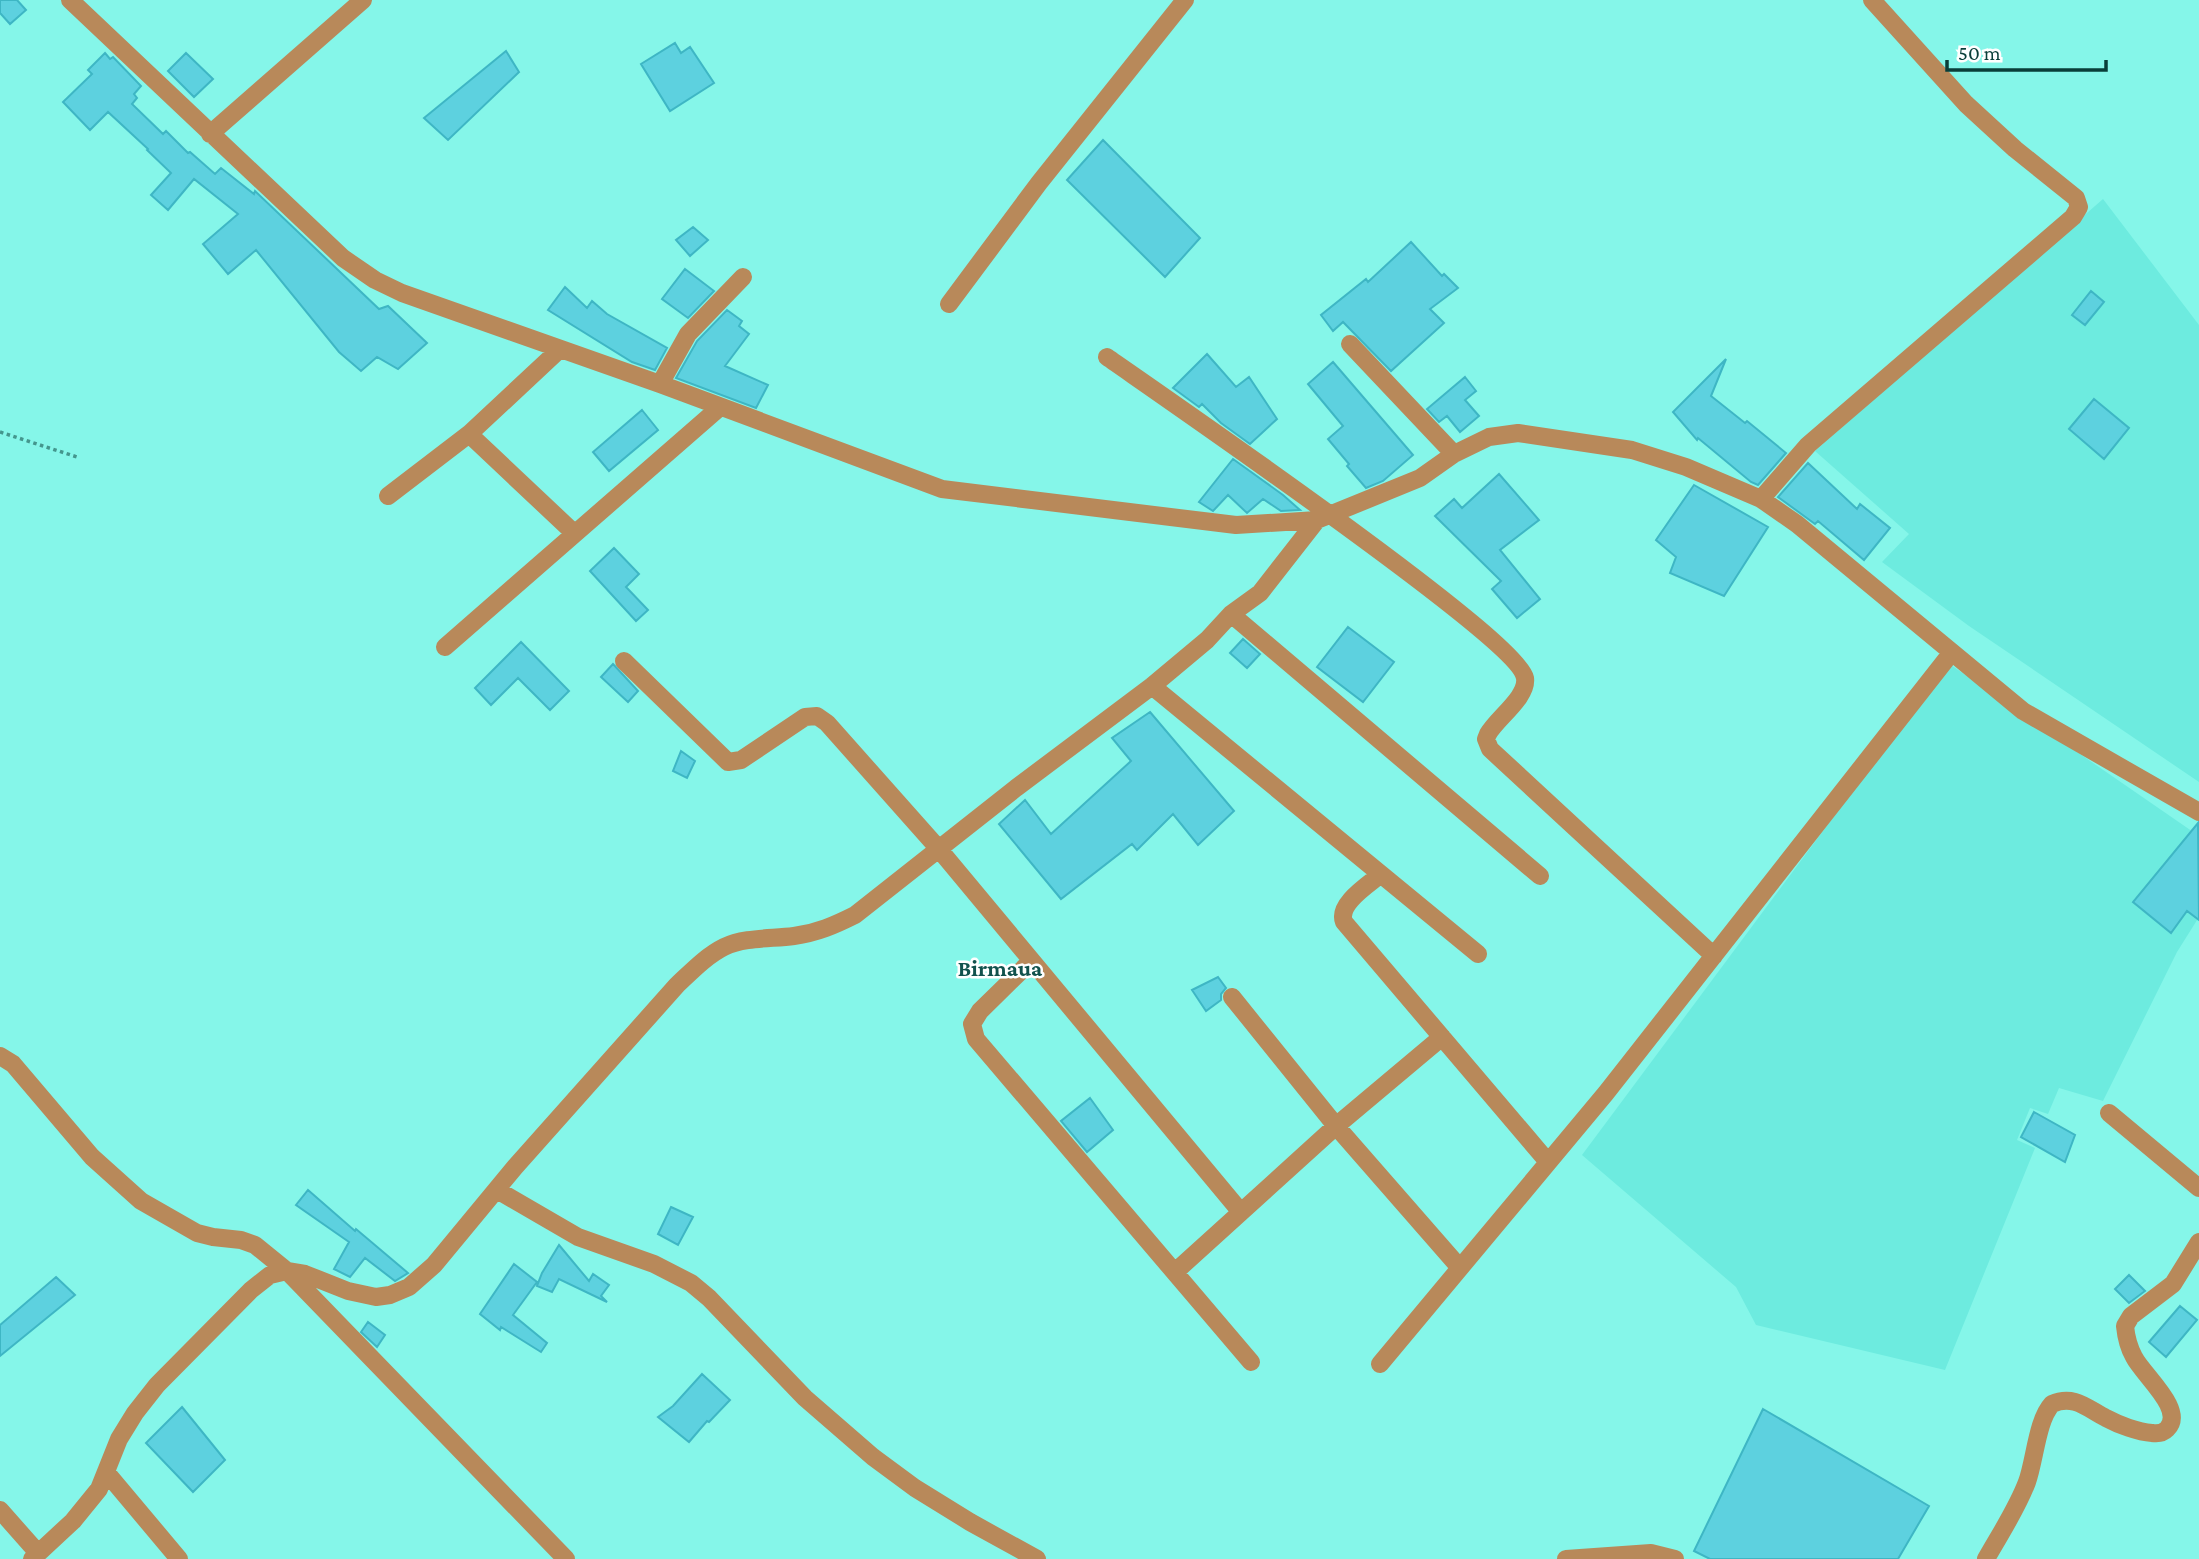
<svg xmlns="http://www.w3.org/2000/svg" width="2199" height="1559" viewBox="0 0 2199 1559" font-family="'Crimson Pro',serif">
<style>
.built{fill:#6debdf}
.building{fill:#5dd1df;stroke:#3eb6c4;stroke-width:2}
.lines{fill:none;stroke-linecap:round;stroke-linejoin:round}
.path{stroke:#44968d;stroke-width:3.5;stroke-dasharray:3.5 3.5;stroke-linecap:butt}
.minor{stroke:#b8895a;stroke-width:18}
.labels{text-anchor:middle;stroke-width:5;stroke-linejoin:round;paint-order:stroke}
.quarter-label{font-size:23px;font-weight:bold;fill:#11524d;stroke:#fff}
</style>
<rect width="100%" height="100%" fill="#85f6e9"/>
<path class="built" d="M 2103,199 L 2199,325 L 2199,782 L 1969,626 L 1882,562 L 1909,534 L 1815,451 Z
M 1948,663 L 2199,836 L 2199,917 L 2177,952 L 2103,1101 L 2059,1088 L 2048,1114 L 2030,1108 L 2017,1140 L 2035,1148 L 1945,1370 L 1756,1325 L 1736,1287 L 1582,1155 Z"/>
<path class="building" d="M 0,0 L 17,0 L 26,10 L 10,24 L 0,13 Z
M 675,43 L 681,53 L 690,47 L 714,83 L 670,111 L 641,64 Z
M 506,51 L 519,72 L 448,140 L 424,118 Z
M 105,53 L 110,59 L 113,57 L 141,86 L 134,94 L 137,98 L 132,104 L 163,134 L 166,131 L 188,153 L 190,152 L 215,174 L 221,168 L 254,194 L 255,191 L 379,309 L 388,306 L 427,343 L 398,369 L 377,357 L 361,371 L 339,352 L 256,250 L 228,274 L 203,244 L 238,214 L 194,179 L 168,210 L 151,195 L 171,173 L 147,150 L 148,149 L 108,112 L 90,130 L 63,102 L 92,74 L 88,70 Z
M 186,53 L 213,79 L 194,97 L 168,71 Z
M 1103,140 L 1200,238 L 1165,277 L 1067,180 Z
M 693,227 L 708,240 L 690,256 L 676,240 Z
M 1411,242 L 1442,276 L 1444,274 L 1458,288 L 1430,309 L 1444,323 L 1391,371 L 1343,322 L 1333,331 L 1321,315 L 1366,279 L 1368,282 Z
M 685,269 L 714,291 L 688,318 L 662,299 Z
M 565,287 L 587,308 L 592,301 L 607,314 L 667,348 L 655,370 L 632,362 L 548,310 Z
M 2091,291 L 2104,302 L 2085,325 L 2072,315 Z
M 727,310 L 742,321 L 739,326 L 749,334 L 725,366 L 768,385 L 756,408 L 676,378 L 697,341 Z
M 1207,354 L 1236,387 L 1249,377 L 1277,419 L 1250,444 L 1221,423 L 1202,404 L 1199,407 L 1173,388 Z
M 1726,359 L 1711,396 L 1745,423 L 1747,421 L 1786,453 L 1758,485 L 1751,482 L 1698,438 L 1697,440 L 1673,412 Z
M 1333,362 L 1413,455 L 1383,481 L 1366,488 L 1347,466 L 1349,464 L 1328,439 L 1343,426 L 1308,384 Z
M 1465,377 L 1476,391 L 1465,400 L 1479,416 L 1460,432 L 1447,416 L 1439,422 L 1427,409 Z
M 2094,399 L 2129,428 L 2104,459 L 2069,429 Z
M 642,410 L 658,430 L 609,471 L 593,452 Z
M 1233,459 L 1283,495 L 1300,510 L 1281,511 L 1263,499 L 1247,513 L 1228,495 L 1213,511 L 1199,502 Z
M 1808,463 L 1857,509 L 1860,504 L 1890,528 L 1864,560 L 1818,521 L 1815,524 L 1778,497 Z
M 1499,474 L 1539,520 L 1500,550 L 1540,599 L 1517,618 L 1492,589 L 1501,581 L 1435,516 L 1454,499 L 1462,508 Z
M 1694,485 L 1768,527 L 1724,596 L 1670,573 L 1676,557 L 1656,540 Z
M 614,548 L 639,574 L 626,587 L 648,610 L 636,621 L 590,571 Z
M 1348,627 L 1394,662 L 1363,702 L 1317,667 Z
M 1243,639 L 1260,654 L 1247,668 L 1230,653 Z
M 521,642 L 569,691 L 550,710 L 518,678 L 491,705 L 475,688 Z
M 613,664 L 638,691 L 628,702 L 601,677 Z
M 1150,712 L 1234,811 L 1198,845 L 1173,814 L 1137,850 L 1132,844 L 1061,899 L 999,824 L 1025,800 L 1051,834 L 1131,761 L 1112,738 Z
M 681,751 L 695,761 L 687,778 L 673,771 Z
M 2198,823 L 2199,920 L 2187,911 L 2171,933 L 2133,902 Z
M 1218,977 L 1226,988 L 1221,994 L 1221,1000 L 1206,1011 L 1192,990 Z
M 1090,1098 L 1113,1130 L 1087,1152 L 1061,1121 Z
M 2034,1112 L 2075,1135 L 2065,1162 L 2021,1137 Z
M 308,1190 L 355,1231 L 356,1229 L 408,1273 L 395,1281 L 365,1258 L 350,1277 L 334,1269 L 349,1242 L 296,1205 Z
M 671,1207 L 693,1217 L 678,1245 L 658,1234 Z
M 559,1245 L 589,1281 L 593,1274 L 609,1285 L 601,1296 L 607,1302 L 559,1279 L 552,1292 L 537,1286 L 542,1273 Z
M 514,1264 L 537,1282 L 513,1315 L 547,1343 L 541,1352 L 501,1327 L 500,1330 L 480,1314 Z
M 2129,1275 L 2145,1291 L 2129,1303 L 2115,1289 Z
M 56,1277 L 75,1295 L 0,1356 L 0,1325 Z
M 2180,1306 L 2197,1320 L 2166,1357 L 2149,1342 Z
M 368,1322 L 385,1335 L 377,1347 L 361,1332 Z
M 702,1374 L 730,1400 L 709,1422 L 707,1421 L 689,1442 L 658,1417 L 673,1406 Z
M 182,1407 L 225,1460 L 193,1492 L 146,1443 Z
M 1763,1409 L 1929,1506 L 1898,1559 L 1710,1559 L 1694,1551 Z"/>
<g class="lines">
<path class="path" d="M 0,432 L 77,457"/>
<path class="minor" d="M 70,0 L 343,258 L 375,280 L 402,293 L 660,384 L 942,489 L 1236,525 L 1317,520 L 1420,478 L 1454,454 L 1489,437 L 1518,433 L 1632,450 L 1686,467 L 1761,499 L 1797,524 L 2023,711 L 2199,812
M 210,134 L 363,0
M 949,304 L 1039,183 L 1185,0
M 1350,344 L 1454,454
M 1107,357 C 1161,395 1519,640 1525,678 C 1528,697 1497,718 1488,734 L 1486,739 L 1490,749 L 1714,956
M 660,384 L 688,334 L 743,277
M 469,434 L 574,533
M 388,496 L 469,434 L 559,350
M 1761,499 L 1808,445 L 2073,217 L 2079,207 L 2076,198 L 2015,149 L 1966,104 L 1872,0
M 1231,614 L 1540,876
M 445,647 L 719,408
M 624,661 L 728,762 L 741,760 L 805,717 L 817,716 L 827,723 L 938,848 L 1240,1211
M 1152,686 L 1478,954
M 1381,874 C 1368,885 1337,904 1344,922 L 1548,1162
M 1031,961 L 980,1011 L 972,1024 L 976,1039 L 1251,1362
M 1232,997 L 1336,1126 L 1460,1268
M 0,1056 L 13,1064 L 92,1157 L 141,1201 L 197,1233 L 213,1237 L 241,1240 L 255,1245 L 287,1271 L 566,1559
M 2109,1113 L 2199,1188
M 497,1190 L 578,1237 L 654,1264 L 691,1283 L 709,1298 L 805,1398 L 873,1457 L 915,1488 L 970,1522 L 1037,1559
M 1175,1272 L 1336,1126 L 1442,1037
M 1380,1364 L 1606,1093 L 1952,652
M 106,1472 L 179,1559
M 0,1510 L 38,1553
M 32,1559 L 73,1521 L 99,1489 L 119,1439 L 135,1413 L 157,1385 L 251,1290 L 270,1275 L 287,1271 L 305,1274 L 348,1291 L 376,1297 L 390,1295 L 409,1287 L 434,1265 L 515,1167 L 677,985 C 691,972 706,956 724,947 C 745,937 771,939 794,936 C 817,933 835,925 855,915 L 1016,788 L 1152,686 L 1207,640 L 1231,614 L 1260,593 L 1317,520
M 1566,1559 L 1651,1553 L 1675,1559
M 1986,1559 C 2000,1534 2017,1509 2027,1482 C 2035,1460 2037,1420 2052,1404 C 2074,1394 2088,1409 2106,1418 C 2119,1425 2138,1432 2152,1433 C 2158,1434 2163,1433 2167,1429 C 2186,1410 2143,1375 2134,1357 C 2129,1348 2126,1336 2125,1326 L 2131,1316 L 2173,1284 L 2199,1242"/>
</g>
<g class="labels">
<g class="quarter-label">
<text x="1000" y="976">Birmaua</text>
</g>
</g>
<path d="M1947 60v10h159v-10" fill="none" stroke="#093e39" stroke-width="3.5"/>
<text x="1958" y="60" font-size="21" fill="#093e39" stroke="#ffffff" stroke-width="5" paint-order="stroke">50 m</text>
</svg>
